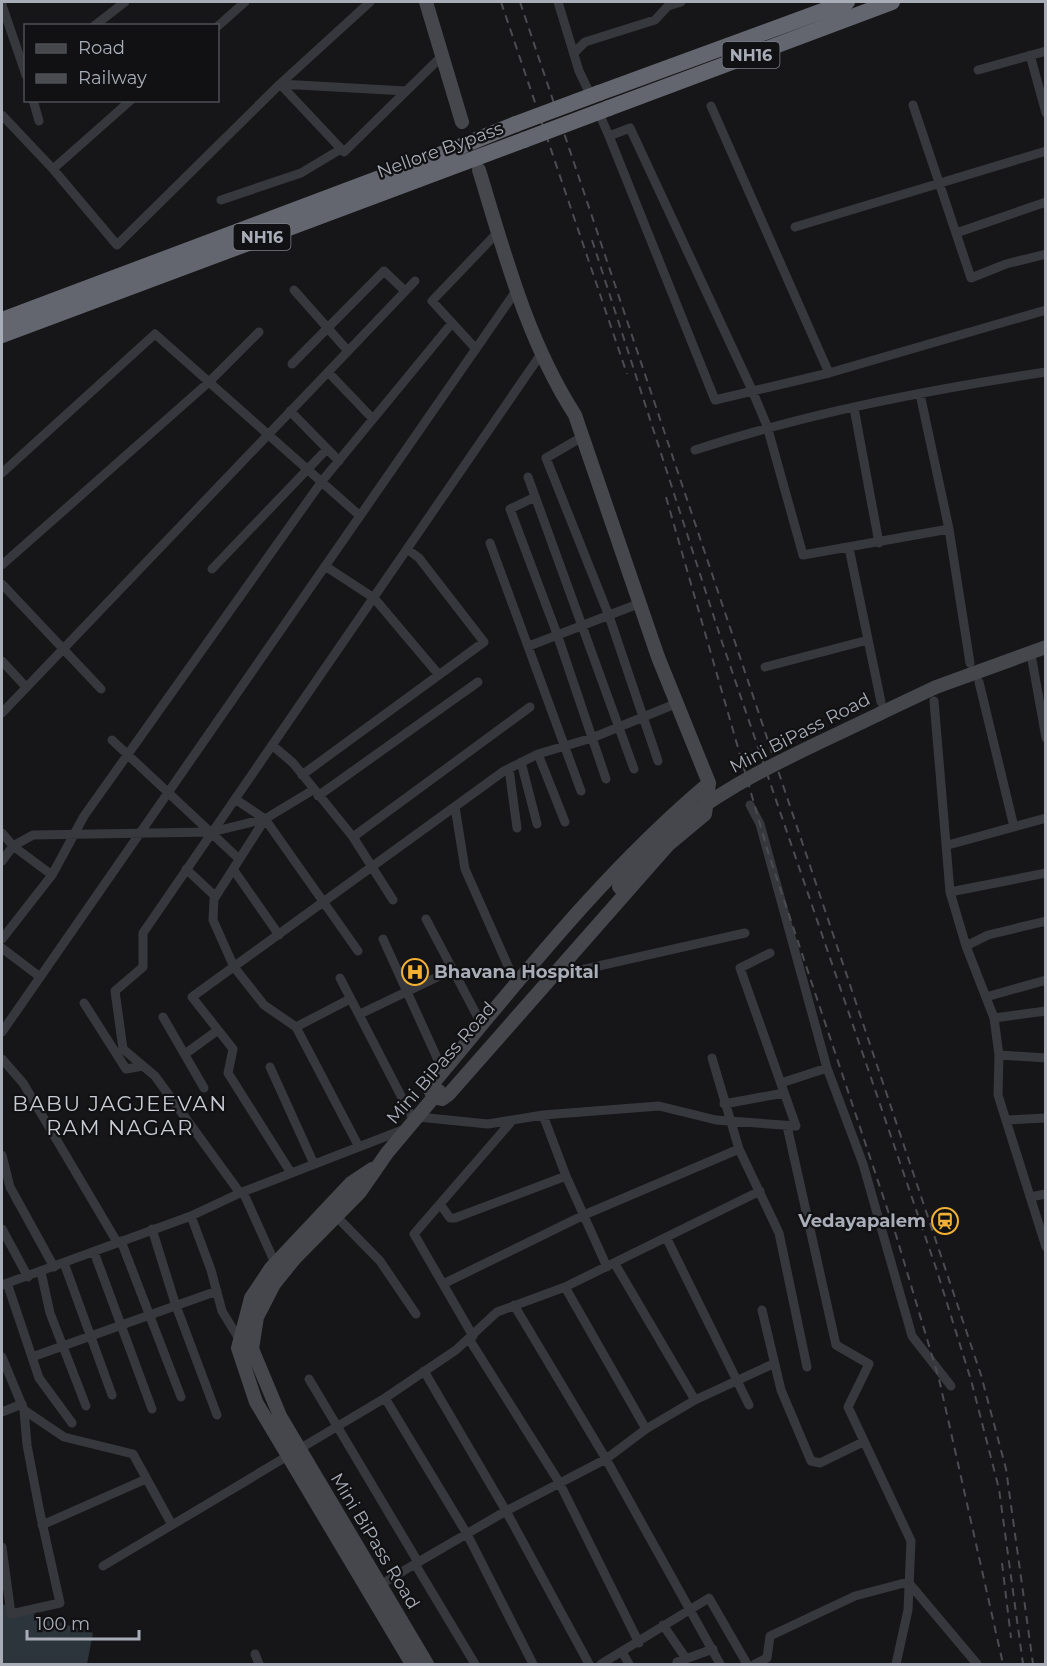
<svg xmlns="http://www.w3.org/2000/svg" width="1047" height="1666" viewBox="0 0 1047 1666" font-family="Montserrat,sans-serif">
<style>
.water{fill:#2c353c}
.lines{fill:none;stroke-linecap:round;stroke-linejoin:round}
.street{stroke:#37383d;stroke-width:9}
.secondary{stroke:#45474d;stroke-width:14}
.highway{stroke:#63666e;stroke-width:16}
.rail{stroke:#4a4c52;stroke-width:2;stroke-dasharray:8 6;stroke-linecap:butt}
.secondary-bridge{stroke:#45474d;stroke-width:14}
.highway-bridge{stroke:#63666e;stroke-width:16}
.labels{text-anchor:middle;stroke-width:4.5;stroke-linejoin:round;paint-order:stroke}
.shield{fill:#111113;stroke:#7b7e86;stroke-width:1.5}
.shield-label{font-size:16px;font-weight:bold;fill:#a8adb8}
.street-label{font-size:18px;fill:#a8adb8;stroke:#111113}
.poi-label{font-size:18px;font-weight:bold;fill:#a8adb8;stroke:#111113;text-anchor:start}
.quarter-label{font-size:21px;letter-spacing:1.5px;fill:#c9ccd4;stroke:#111113}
</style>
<rect width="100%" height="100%" fill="#161618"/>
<path class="water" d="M 2,1604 L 93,1633 L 87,1664 L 2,1664 Z"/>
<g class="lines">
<path class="street" d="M 370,2 L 280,84 L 344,152 L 442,56
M 558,2 L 579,71 L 592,98
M 2,5 L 26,75
M 94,26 L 125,2
M 218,26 L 245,2
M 574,53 L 585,42 L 655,20 L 668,6 L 681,2
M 1030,55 L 1046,113
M 978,70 L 1046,51
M 33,100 L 39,121
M 913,105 L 971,278 L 1006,264 L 1046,254
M 711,106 L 829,373
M 598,111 L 609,136 L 630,128 L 752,390 L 767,426 L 803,555 L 949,529
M 2,115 L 53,169 L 117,245 L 280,84 L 406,91
M 609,136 L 715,400 L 829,373 L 1046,310
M 53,169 L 131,100
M 221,200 L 301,173 L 341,149
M 795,227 L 1046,151
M 956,233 L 1046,202
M 294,290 L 348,351
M 476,349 L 432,301 L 498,232
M 292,364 L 384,271 L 405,291
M 328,372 L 373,419
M 920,394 L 949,529 L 970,663
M 854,408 L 879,543
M 290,411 L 339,461
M 582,437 L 546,458 L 609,616 L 658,761
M 695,450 C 808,413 927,390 1046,372
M 2,473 L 155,334 L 360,516
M 528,477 L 634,769
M 535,497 L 510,509 L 557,634 L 606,779
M 490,543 L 581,791
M 849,548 L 881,702
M 2,565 L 209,382 L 259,332
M 325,566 L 374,598 L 439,675
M 212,569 L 327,449
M 2,584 L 101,689
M 529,646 L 638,604
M 1032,660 L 1046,738
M 2,661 L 26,687
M 765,667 L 868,640
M 979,682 L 1014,827
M 934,701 L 950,892 L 966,946 L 994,1018 L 1046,1011
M 2,713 L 415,281
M 112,740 L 238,858
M 272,745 L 293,763 L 353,837 L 393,900
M 538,754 L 565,822
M 521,762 L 537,824
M 509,769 L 517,828
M 302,775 L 484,642 L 419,558 L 407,549
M 313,790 L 265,819 L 214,899 L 213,920 L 234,967 L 264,1005 L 296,1027 L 359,1147
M 318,796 L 478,682
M 235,799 L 265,819 L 358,951
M 750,805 L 760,824 L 827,1068 L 863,1164 L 912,1336 L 951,1386
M 455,807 L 465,869 L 516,984
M 2,833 L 13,846 L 33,835 L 212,832 L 265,819
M 353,837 L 530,707
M 948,845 L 1046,818
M 2,861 L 13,846 L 52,875
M 186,869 L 215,896
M 233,869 L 279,935
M 950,892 L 1046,873
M 426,919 L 482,1025
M 2,939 L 52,875 L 84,816 L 322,481 L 452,323
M 383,939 L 443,1071
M 966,946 L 988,935 L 1046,921
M 2,948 L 40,977
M 554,976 L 745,933
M 340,978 L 414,1121
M 986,997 L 1046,980
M 84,1003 L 126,1069 L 143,1066
M 360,1014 L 452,970
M 163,1017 L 204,1088
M 994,1018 L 999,1055
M 296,1027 L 350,999
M 2,1032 L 516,291
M 185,1054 L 218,1030
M 712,1058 L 739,1149 L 779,1233 L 807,1367
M 1046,1058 L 999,1055 L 998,1095 L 1046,1247
M 2,1059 L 23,1083 L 117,1242
M 270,1067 L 314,1164
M 781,1083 L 827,1068
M 724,1104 L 784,1093
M 543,1115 L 566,1176 L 607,1267
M 418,1117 L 488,1124 L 543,1115 L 659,1106 L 716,1120 L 796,1126 L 740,968 L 770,953
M 1006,1120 L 1046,1118
M 787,1126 L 836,1345 L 869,1364 L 848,1407 L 911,1541 L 908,1610 L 896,1664
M 2,1155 L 10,1187 L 54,1267
M 291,1173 L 228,1073 L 233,1049 L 192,997 L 504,771 L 538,754 L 592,738 L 675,704
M 243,1192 L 275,1263
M 240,1193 L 155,1076 L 123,1049 L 115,991 L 143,967 L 143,933 L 541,354
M 1030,1197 L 1046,1194
M 440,1204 L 450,1218 L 455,1218 L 566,1176
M 336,1216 L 380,1261 L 416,1314
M 2,1229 L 28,1277
M 152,1229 L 175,1303 L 217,1415
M 667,1239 L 749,1405
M 121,1241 L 181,1397
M 94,1252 L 152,1409
M 64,1263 L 112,1395
M 615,1264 L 695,1400
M 41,1272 L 50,1313 L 86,1406
M 7,1283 L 39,1378 L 72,1423
M 443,1284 L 584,1215 L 739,1149
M 2,1285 L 191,1216
M 565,1287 L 646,1429
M 514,1305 L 606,1459 L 720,1664
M 762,1310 L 781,1390 L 811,1461 L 820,1463 L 863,1442
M 473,1336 L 414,1234 L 511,1122
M 239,1339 L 222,1311 L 211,1270 L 191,1216 L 240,1193 L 405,1129
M 469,1339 L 559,1482 L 639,1643
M 2,1357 L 24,1410 L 27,1445 L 40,1513 L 60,1603 L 11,1614 L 2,1547
M 32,1357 L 217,1291
M 424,1371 L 506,1511 L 589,1664
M 309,1379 L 418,1562
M 385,1398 L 467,1534 L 533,1664
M 24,1410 L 64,1437 L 133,1454 L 172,1525 L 103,1566
M 2,1412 L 22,1404
M 42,1525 L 146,1479
M 172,1525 L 385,1398 L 456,1350 L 497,1312 L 565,1287 L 760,1191
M 380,1585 L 415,1564
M 663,1625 L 685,1657
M 622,1652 L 629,1664
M 255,1654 L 259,1664
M 677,1662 L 713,1649
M 475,1664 L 415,1564 L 506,1511 L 606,1459 L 646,1429 L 695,1400 L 773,1364
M 601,1664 L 709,1598 L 747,1664
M 755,1664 L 767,1658 L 770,1636 L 855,1596 L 908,1582 L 977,1664"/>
<path class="secondary" d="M 426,2 L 462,122
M 479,170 C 505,255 527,340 575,415 L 658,657 L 709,783 L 705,814 L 669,844 L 449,1094 L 442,1099 L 434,1097 L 429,1088 C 518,982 603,872 709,783
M 881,713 L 936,687 L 1046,647
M 372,1169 L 351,1183 L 271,1268 L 251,1298 L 238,1348 L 256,1402 L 412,1664
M 427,1664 L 280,1416 L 252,1349 L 257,1317 L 274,1284 L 295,1258 L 360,1192 L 387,1153 L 439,1091"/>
<path class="highway" d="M 599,93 L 847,2
M 609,108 L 892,2
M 2,320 L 417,164 L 516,124
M 2,335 L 524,140"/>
<path class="rail" d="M 501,2 L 627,374
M 520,2 L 981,1375 L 1006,1469 L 1033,1664
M 592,240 L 722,642 L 936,1268 L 971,1380 L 999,1489 L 1023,1664
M 666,497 L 768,852 L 896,1235 L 939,1379 L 1003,1664
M 1002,1563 L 1011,1638"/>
<path class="secondary-bridge" d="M 619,887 C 638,863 659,840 683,821 C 742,775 814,746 881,713"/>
<path class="highway-bridge" d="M 516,124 L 599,93
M 524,140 L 609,108"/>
</g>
<defs>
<symbol id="hospital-ring" viewBox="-11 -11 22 22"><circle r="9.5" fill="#111113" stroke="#f2b134" stroke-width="1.5"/><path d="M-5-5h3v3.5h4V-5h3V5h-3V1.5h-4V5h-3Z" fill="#f2b134"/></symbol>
<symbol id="station-ring" viewBox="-11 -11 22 22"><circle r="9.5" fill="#111113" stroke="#f2b134" stroke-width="1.5"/><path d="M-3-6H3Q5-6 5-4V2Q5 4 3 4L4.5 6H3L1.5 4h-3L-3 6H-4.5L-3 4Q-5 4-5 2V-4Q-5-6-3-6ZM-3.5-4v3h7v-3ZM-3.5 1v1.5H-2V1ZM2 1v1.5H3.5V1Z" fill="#f2b134"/></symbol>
</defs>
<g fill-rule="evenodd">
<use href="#hospital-ring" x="400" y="957" width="30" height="30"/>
<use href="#station-ring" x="930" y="1206" width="30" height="30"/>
</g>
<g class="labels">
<g class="shield">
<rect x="722.5" y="42" width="57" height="26" rx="4.5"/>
<rect x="233.5" y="224" width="57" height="26" rx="4.5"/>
</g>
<g class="shield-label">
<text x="751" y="61">NH16</text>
<text x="262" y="243">NH16</text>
</g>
<g class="street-label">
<text transform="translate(440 150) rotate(-20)" y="6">Nellore Bypass</text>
<text transform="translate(800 733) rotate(-27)" y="6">Mini BiPass Road</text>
<text transform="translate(441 1063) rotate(-49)" y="6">Mini BiPass Road</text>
<text transform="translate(375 1541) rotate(59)" y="6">Mini BiPass Road</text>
</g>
<g class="poi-label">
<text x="434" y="978">Bhavana Hospital</text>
<text x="926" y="1227" text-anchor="end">Vedayapalem</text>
</g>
<g class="quarter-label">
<text x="120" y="1111">BABU JAGJEEVAN<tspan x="120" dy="24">RAM NAGAR</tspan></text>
</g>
</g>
<rect width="1047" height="1666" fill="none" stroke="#a8adb8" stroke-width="6"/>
<rect x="24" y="24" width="195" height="78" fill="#111113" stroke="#4d4f55" stroke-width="1.5"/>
<rect x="36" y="44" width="30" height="9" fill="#45474d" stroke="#4d4f55" stroke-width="1.5"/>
<text x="78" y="54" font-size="18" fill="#a8adb8">Road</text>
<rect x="36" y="74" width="30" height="9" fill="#4a4c52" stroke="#4d4f55" stroke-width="1.5"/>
<text x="78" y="84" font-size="18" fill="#a8adb8">Railway</text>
<path d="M27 1630v9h112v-9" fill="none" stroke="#a8adb8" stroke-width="3"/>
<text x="36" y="1630" font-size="18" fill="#a8adb8" stroke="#111113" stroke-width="4.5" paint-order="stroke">100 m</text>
</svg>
